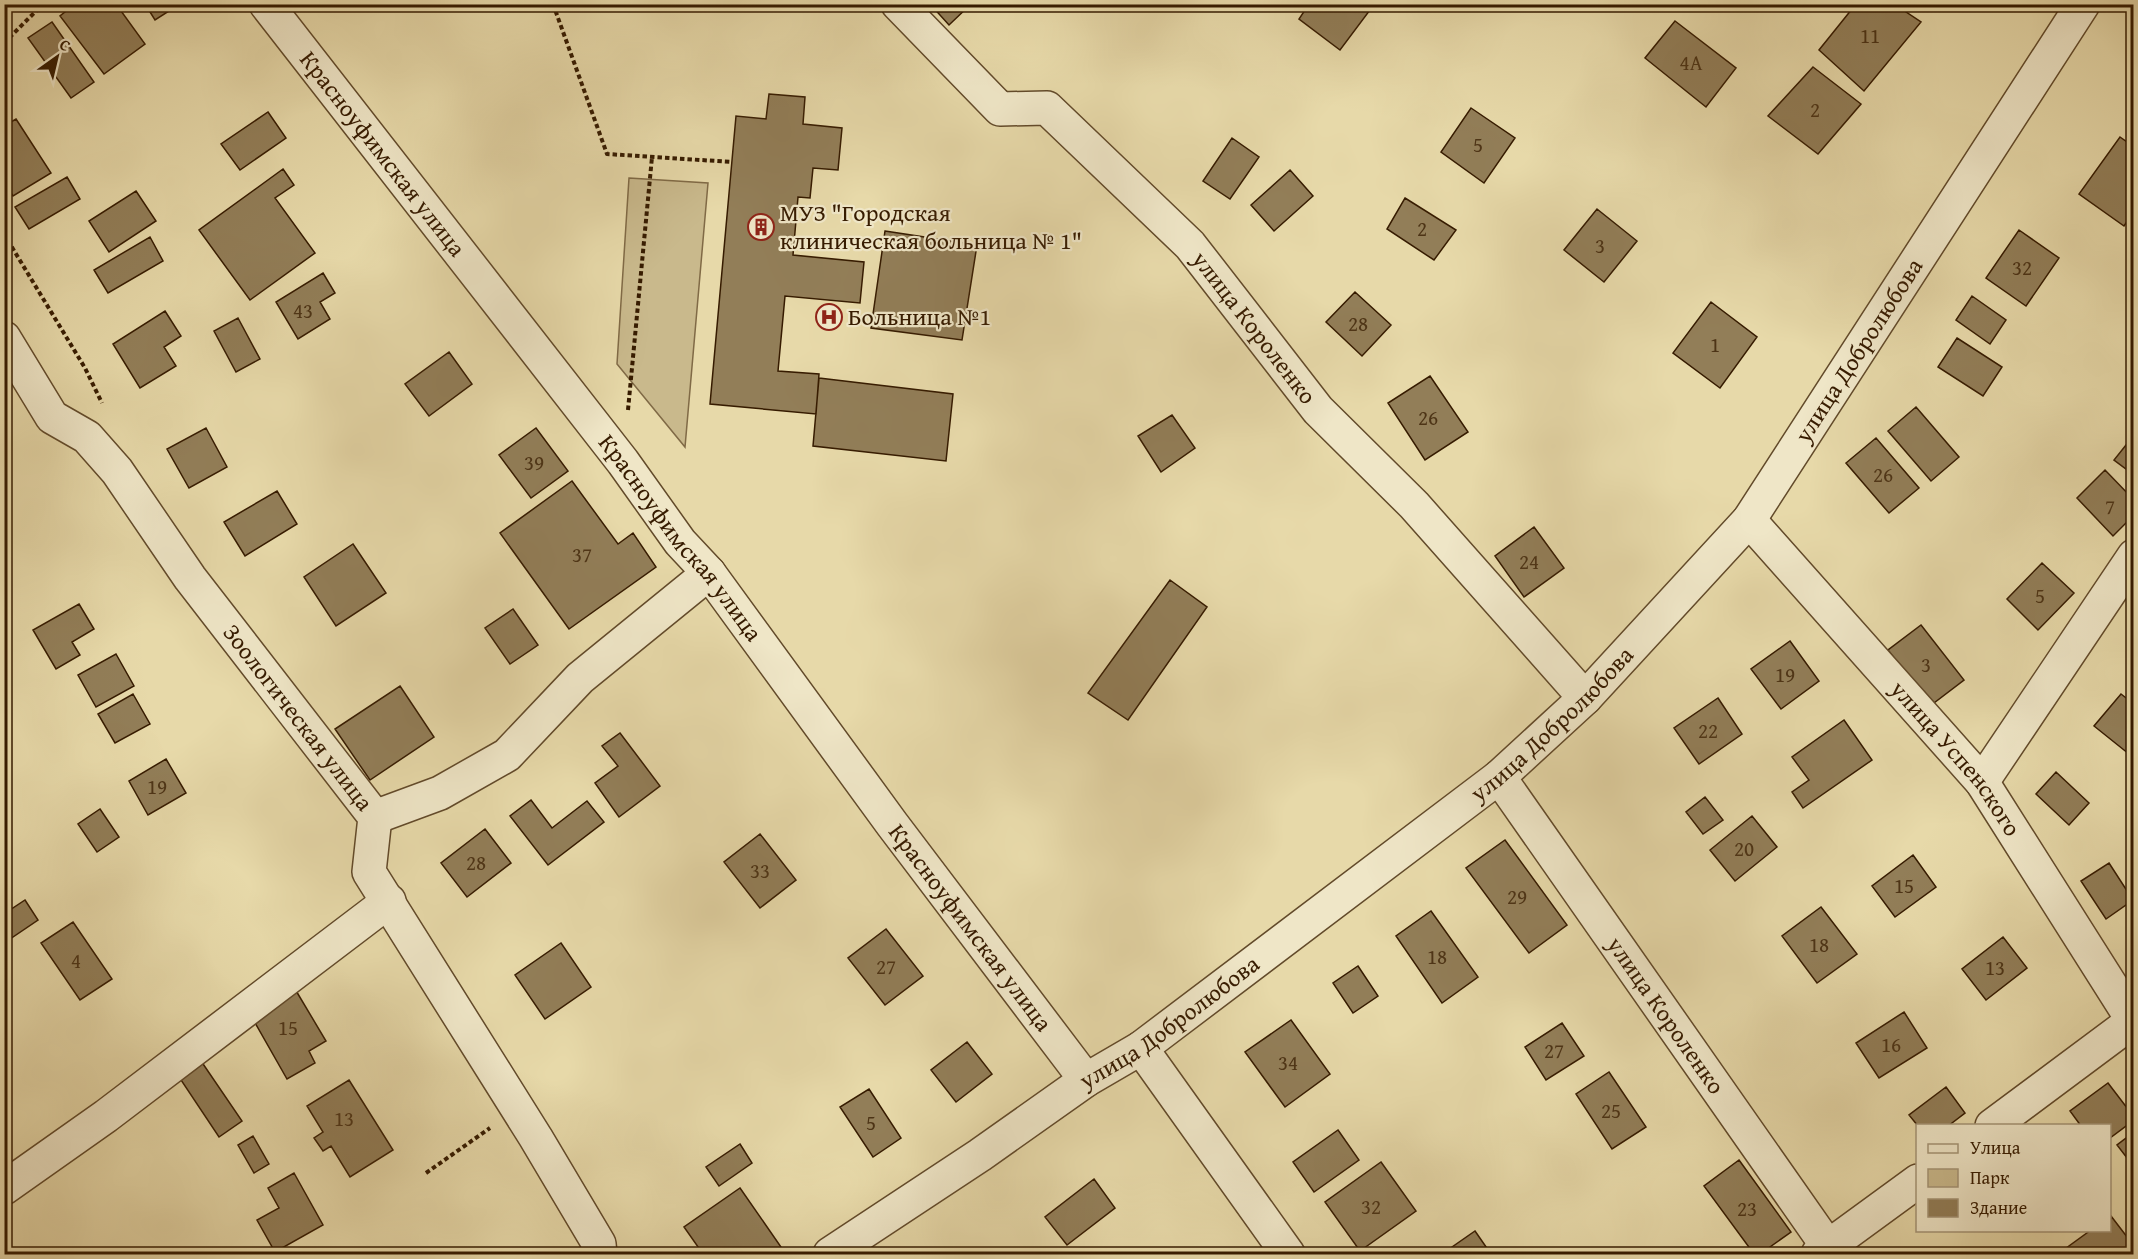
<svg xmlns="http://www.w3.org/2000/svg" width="2138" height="1259" viewBox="0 0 2138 1259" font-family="'Gentium Book Plus',serif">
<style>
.green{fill:#c9b98c;stroke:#806a46;stroke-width:1.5}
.building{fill:#927e58;stroke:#361b00;stroke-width:1.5}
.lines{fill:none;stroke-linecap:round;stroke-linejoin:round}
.minor-casing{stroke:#624a2a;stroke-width:36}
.path{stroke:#361b00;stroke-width:4;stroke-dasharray:4.5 3;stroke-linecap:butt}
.minor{stroke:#efe6c7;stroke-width:33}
.labels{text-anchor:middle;stroke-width:4.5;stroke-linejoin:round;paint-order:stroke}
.number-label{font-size:21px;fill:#4d3416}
.street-label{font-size:24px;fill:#361b00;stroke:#efe6c7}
.poi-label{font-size:24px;fill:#361b00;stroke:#efe6c7;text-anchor:start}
</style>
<rect width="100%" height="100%" fill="#e7d9a9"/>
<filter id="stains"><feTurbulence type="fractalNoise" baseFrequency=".00333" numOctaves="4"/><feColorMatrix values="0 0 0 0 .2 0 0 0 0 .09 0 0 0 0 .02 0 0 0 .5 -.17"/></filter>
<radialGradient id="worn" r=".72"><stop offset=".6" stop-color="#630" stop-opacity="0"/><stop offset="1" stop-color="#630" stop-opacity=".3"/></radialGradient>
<path class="green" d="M 629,178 L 708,183 L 685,447 L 617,364 Z"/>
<path class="building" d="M 75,4 L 116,4 L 145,44 L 104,74 L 60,16 Z
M 145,4 L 180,4 L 155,20 Z
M 930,4 L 971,4 L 949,25 Z
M 1309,4 L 1372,4 L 1373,6 L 1340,50 L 1299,19 Z
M 1856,4 L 1894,4 L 1921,22 L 1864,91 L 1819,50 Z
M 1675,21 L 1736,68 L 1706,107 L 1645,58 Z
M 52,22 L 94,82 L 71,98 L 28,38 Z
M 1813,67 L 1861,104 L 1818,154 L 1768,116 Z
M 769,94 L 805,97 L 803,124 L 842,128 L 838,170 L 813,168 L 810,198 L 798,197 L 793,255 L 864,262 L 860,303 L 785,296 L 778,371 L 819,374 L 816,414 L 710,404 L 736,116 L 766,119 Z
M 1471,108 L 1515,138 L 1484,183 L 1441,152 Z
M 268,112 L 286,138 L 240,170 L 221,144 Z
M 16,119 L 51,173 L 13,196 L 4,182 L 4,126 Z
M 2120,137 L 2134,147 L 2134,211 L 2124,226 L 2079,194 Z
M 1232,138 L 1259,157 L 1230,199 L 1203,181 Z
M 283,169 L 294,185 L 275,198 L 315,253 L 250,300 L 199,230 Z
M 1290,170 L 1313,196 L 1274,231 L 1251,205 Z
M 67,177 L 80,199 L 29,229 L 15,207 Z
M 136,191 L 156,221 L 109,252 L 89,221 Z
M 1405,198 L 1456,230 L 1434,260 L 1387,229 Z
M 1597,209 L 1637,241 L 1604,282 L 1564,250 Z
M 2019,230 L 2059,258 L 2026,306 L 1986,278 Z
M 885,231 L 977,245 L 962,340 L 871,328 Z
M 150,237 L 163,261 L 108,293 L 94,270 Z
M 323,273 L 335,293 L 320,302 L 330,319 L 298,339 L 276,302 Z
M 1355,292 L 1391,325 L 1362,356 L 1326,322 Z
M 1972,296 L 2006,320 L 1990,344 L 1956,320 Z
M 1711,302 L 1757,337 L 1720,388 L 1673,353 Z
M 165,311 L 181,336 L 164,347 L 176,366 L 140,388 L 113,344 Z
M 238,318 L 260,359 L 236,372 L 214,331 Z
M 1957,338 L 2002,367 L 1983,396 L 1938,367 Z
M 449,352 L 472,384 L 429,416 L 405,384 Z
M 1430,376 L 1468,432 L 1425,460 L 1388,403 Z
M 819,378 L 953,394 L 946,461 L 813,446 Z
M 1916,407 L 1959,457 L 1931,481 L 1888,431 Z
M 1172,415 L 1195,448 L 1161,472 L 1138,436 Z
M 206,428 L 227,467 L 189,488 L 167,449 Z
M 536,428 L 568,471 L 531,498 L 499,455 Z
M 1876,438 L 1919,488 L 1889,513 L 1846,463 Z
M 2130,440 L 2134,442 L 2134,475 L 2114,460 Z
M 2105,470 L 2134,500 L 2134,515 L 2113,536 L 2077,498 Z
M 572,481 L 618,544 L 633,533 L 656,567 L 569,629 L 500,533 Z
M 277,491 L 297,524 L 245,556 L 224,522 Z
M 1534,527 L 1564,568 L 1524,597 L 1495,556 Z
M 353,544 L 386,593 L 336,626 L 304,577 Z
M 2042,563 L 2074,593 L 2038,630 L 2007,599 Z
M 1170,580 L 1207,607 L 1128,720 L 1088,693 Z
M 79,604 L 94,629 L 72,642 L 80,655 L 56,669 L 33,630 Z
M 513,609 L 538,645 L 510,664 L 485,628 Z
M 1921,625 L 1964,680 L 1930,706 L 1888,650 Z
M 1790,641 L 1819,681 L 1781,709 L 1751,669 Z
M 116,654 L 134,686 L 96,707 L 78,675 Z
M 400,686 L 434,737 L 370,780 L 335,729 Z
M 133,694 L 150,724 L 115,743 L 98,714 Z
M 2121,694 L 2134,704 L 2134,758 L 2094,726 Z
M 1718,698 L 1742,734 L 1699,764 L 1674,728 Z
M 1844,720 L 1872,760 L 1803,808 L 1792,792 L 1809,780 L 1792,757 Z
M 620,733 L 660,786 L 619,817 L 595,783 L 618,766 L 602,746 Z
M 166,759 L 186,793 L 148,815 L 129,781 Z
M 2056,772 L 2089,803 L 2069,825 L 2036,794 Z
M 1705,797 L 1723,820 L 1703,834 L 1686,812 Z
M 531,800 L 552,828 L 587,801 L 604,822 L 548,865 L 510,816 Z
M 100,809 L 119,837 L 97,852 L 78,824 Z
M 1752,816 L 1777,847 L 1735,881 L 1710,850 Z
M 485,829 L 511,863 L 467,897 L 441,863 Z
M 760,834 L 796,880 L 760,908 L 724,862 Z
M 1505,840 L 1567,925 L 1529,953 L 1466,868 Z
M 1913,855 L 1936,887 L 1895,917 L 1872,886 Z
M 2109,863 L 2133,900 L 2106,919 L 2081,881 Z
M 25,900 L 38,920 L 10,939 L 4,931 L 4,914 Z
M 1821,907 L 1857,954 L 1817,983 L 1782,936 Z
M 1431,911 L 1478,977 L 1442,1003 L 1396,936 Z
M 73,922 L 112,979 L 80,1000 L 41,943 Z
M 886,929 L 923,976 L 885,1005 L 848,958 Z
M 2003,937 L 2027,968 L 1986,1000 L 1962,969 Z
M 561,943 L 591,987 L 545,1019 L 515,975 Z
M 1358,966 L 1378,996 L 1353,1013 L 1333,983 Z
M 295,989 L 326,1041 L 309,1051 L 315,1063 L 287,1079 L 250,1014 Z
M 1904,1012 L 1927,1048 L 1879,1078 L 1856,1043 Z
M 1291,1020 L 1330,1074 L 1285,1107 L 1245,1052 Z
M 1562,1023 L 1584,1056 L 1546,1080 L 1525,1047 Z
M 967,1042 L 992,1074 L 956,1102 L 931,1070 Z
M 199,1058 L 242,1121 L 219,1137 L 177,1074 Z
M 1609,1072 L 1646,1127 L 1612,1149 L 1576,1094 Z
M 349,1080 L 393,1150 L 350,1177 L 331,1146 L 323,1151 L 314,1138 L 323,1132 L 307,1106 Z
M 2108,1083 L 2134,1117 L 2134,1120 L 2110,1138 L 2110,1126 L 2081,1126 L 2070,1111 Z
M 1946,1087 L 1965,1113 L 1948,1126 L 1918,1126 L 1909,1115 Z
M 869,1089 L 901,1138 L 873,1157 L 840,1107 Z
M 1338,1130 L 1359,1160 L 1314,1192 L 1293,1162 Z
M 2134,1132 L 2134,1167 L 2117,1145 Z
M 253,1136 L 269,1164 L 254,1173 L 238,1145 Z
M 740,1144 L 752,1163 L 719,1186 L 706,1167 Z
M 1739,1160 L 1791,1232 L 1760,1254 L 1754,1254 L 1704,1186 Z
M 1381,1162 L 1416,1211 L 1360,1251 L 1325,1202 Z
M 294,1173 L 323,1225 L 275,1252 L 257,1220 L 279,1208 L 268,1188 Z
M 1094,1179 L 1115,1208 L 1067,1245 L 1045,1217 Z
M 740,1188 L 781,1247 L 770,1254 L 703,1254 L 684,1227 Z
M 2111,1216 L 2134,1246 L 2134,1254 L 2058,1254 L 2091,1230 L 2110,1230 Z
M 1475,1231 L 1491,1254 L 1442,1254 Z"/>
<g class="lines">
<defs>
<g id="minor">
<path id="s1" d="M 266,4 L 623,462 L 680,542 L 709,573 L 892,824 L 1086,1080"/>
<path id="s2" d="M 898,4 L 1000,109 L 1047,108 L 1190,245 L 1318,410 L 1414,505 L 1585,698"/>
<path id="s3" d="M 4,338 L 52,417 L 87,437 L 117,471 L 190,578 L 375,817 L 369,872 L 536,1138 L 599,1244 L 600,1254"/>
<path id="s4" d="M 1749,520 L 1982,782 L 2134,1022"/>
<path id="s5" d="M 1499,777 L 1833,1254"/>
<path d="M 1982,782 L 2134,556"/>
<path d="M 375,817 L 440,793 L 507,755 L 580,678 L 709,573"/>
<path d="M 1141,1048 L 1288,1254"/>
<path d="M 1992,1126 L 2133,1021"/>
<path d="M 4,1188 L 106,1116 L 389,901"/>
<path id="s6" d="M 830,1254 L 980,1155 L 1086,1080 L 1141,1048 L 1499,777 L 1585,698 L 1749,520 L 2083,4"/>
<path d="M 1818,1254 L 1918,1181"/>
</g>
</defs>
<use href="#minor" class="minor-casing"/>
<path class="path" d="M 553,4 L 607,154 L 732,162
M 4,43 L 43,4
M 4,234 L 85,368 L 102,403
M 628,410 L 652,157
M 426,1173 L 490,1128"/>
<use href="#minor" class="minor"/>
</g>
<defs>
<symbol id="building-ring" viewBox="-11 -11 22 22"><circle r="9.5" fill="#efe6c7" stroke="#8f2418" stroke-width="1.5"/><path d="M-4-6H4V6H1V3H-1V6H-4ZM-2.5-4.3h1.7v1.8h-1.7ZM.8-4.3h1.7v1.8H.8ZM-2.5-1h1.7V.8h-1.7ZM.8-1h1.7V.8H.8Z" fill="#8f2418"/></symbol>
<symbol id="hospital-ring" viewBox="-11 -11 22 22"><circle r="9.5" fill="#efe6c7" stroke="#8f2418" stroke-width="1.5"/><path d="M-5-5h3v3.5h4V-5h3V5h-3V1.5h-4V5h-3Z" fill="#8f2418"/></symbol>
</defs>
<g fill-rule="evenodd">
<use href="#building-ring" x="746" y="212" width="30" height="30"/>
<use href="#hospital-ring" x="814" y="302" width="30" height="30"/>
</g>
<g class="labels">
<g class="number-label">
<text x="1870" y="43">11</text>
<text x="1691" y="70">4А</text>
<text x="1815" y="117">2</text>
<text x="1478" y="152">5</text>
<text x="1422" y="236">2</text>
<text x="1600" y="253">3</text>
<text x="2022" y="275">32</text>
<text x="303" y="318">43</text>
<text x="1358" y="331">28</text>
<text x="1715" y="352">1</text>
<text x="1428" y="425">26</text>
<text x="534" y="470">39</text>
<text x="1883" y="482">26</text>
<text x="2110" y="514">7</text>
<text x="582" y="562">37</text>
<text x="1529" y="569">24</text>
<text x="2040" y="603">5</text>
<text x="1926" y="672">3</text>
<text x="1785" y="682">19</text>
<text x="1708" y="738">22</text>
<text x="157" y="794">19</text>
<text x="1744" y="856">20</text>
<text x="476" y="870">28</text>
<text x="760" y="878">33</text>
<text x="1904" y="893">15</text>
<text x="1517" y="904">29</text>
<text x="1819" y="952">18</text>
<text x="1437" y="964">18</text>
<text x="76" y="968">4</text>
<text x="886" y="974">27</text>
<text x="1995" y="975">13</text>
<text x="288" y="1035">15</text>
<text x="1891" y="1052">16</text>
<text x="1554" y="1058">27</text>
<text x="1288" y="1070">34</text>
<text x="1611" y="1118">25</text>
<text x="344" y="1126">13</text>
<text x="871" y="1130">5</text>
<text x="1371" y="1214">32</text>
<text x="1747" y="1216">23</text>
</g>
<g class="street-label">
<text dy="8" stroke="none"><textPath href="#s1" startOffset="190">Красноуфимская улица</textPath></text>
<text dy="8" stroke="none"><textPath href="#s2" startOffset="496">улица Короленко</textPath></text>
<text dy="8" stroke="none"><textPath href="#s6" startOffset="1383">улица Добролюбова</textPath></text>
<text dy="8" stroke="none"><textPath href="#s1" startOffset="676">Красноуфимская улица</textPath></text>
<text dy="8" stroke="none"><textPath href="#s3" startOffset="484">Зоологическая улица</textPath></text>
<text dy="8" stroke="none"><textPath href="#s6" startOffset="897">улица Добролюбова</textPath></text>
<text dy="8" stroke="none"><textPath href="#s4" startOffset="316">улица Успенского</textPath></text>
<text dy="8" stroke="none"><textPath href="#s1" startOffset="1162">Красноуфимская улица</textPath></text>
<text dy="8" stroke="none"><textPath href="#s5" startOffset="291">улица Короленко</textPath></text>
<text dy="8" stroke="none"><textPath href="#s6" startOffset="411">улица Добролюбова</textPath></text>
</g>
<g class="poi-label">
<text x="780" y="221">МУЗ "Городская<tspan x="780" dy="28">клиническая больница № 1"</tspan></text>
<text x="848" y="325">Больница №1</text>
</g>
</g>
<rect width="2138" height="1259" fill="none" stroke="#e7d9a9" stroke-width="24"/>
<rect x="6" y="6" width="2126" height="1247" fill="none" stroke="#361b00" stroke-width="3"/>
<rect x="12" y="12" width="2114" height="1235" fill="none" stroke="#361b00" stroke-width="1.5"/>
<rect x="1916" y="1124" width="195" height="108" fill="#efe6c7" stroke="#a59577" stroke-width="1.5"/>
<rect x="1928" y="1144" width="30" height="9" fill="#efe6c7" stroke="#a59577" stroke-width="1.5"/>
<text x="1970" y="1154" font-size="18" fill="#361b00">Улица</text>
<rect x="1928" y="1169" width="30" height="18" fill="#c9b98c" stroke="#a59577" stroke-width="1.5"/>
<text x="1970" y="1184" font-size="18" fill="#361b00">Парк</text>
<rect x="1928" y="1199" width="30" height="18" fill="#927e58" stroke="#a59577" stroke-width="1.5"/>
<text x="1970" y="1214" font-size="18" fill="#361b00">Здание</text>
<g transform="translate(57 57) rotate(34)" stroke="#efe6c7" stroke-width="4.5" paint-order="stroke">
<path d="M0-4.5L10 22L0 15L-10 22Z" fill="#361b00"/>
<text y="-9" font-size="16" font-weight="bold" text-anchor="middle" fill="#361b00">С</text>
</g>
<rect width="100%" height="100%" filter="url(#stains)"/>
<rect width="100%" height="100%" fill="url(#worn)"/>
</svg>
